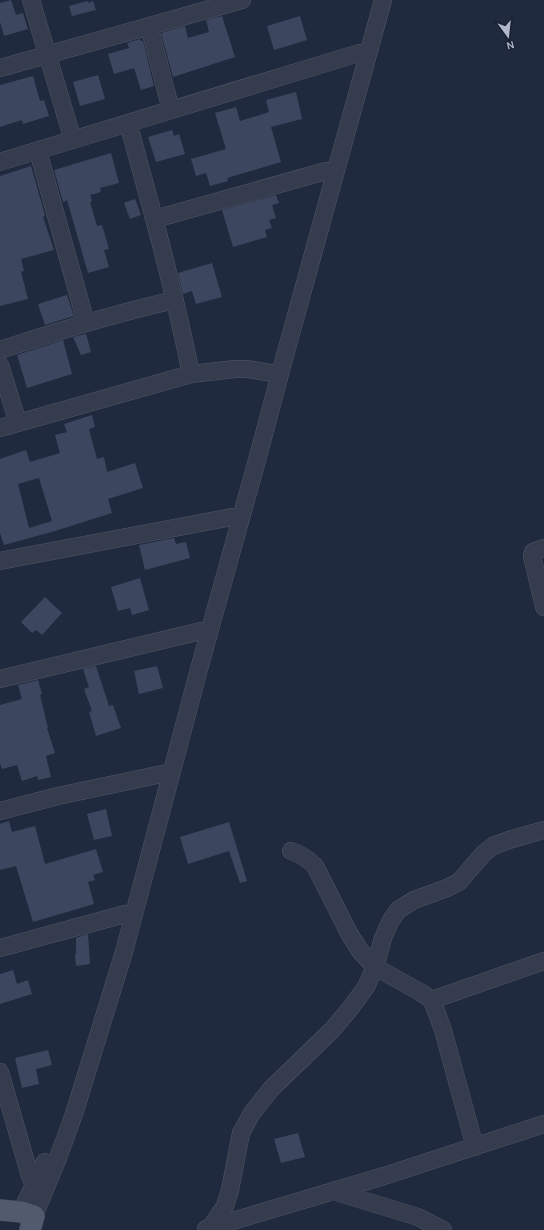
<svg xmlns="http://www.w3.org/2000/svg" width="544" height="1230" viewBox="0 0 544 1230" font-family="Karla,sans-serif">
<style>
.building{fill:#3c465e;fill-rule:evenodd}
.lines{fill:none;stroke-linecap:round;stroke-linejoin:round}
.minor-casing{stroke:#505768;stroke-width:18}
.major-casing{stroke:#3e4556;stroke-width:22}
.minor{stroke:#343c4e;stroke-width:17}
.major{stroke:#525b6e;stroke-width:21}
</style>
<rect width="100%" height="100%" fill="#202a3e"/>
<path class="building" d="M 11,0 L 16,15 L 23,13 L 28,29 L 4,36 L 0,22 L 0,3 Z
M 88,1 L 88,3 L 93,1 L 96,10 L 72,16 L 69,6 Z
M 222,16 L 235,57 L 173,77 L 161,33 L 185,26 L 188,38 L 209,32 L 206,20 Z
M 300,16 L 307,40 L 274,50 L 267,26 Z
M 140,39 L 141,41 L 143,41 L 154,86 L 141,90 L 134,68 L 114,74 L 108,54 L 129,48 L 127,43 Z
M 98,75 L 105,99 L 80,106 L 73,82 Z
M 33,76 L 40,101 L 44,100 L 49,116 L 23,124 L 22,120 L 0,127 L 0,85 Z
M 296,92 L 302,119 L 271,127 L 281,162 L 227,178 L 228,181 L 210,186 L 206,173 L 196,176 L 191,159 L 226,149 L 215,113 L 236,107 L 240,121 L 269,112 L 266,100 Z
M 172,130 L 174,136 L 179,134 L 185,154 L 156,162 L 148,137 Z
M 111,153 L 119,183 L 100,188 L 101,192 L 90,195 L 92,201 L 90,202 L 97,226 L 102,225 L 109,249 L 104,250 L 109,267 L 88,273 L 67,200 L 63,202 L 54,170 Z
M 31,166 L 43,208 L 45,216 L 43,217 L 54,250 L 21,259 L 24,271 L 21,272 L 28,299 L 0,306 L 0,176 Z
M 276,195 L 279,203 L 272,205 L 276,218 L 269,220 L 272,228 L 265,230 L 267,237 L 233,247 L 222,210 Z
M 135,199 L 141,215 L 130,219 L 124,203 Z
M 212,263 L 222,297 L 196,304 L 192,291 L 183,294 L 178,273 Z
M 67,295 L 74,316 L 45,325 L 38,304 Z
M 86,334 L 91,352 L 81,355 L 73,337 Z
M 63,340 L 72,374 L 27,388 L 17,355 Z
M 92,415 L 95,427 L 89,429 L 97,459 L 104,457 L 107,472 L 135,463 L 143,488 L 108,499 L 112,513 L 55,531 L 4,545 L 0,533 L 0,459 L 26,450 L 30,462 L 60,453 L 55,435 L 67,432 L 64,424 ZM 39,478 L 52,521 L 29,528 L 18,484 Z
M 174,538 L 176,544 L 186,542 L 190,558 L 145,570 L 139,545 Z
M 140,578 L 149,610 L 132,615 L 130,608 L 118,611 L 111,587 Z
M 45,597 L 62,613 L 42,635 L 36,630 L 32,633 L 21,622 Z
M 96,666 L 109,706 L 113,705 L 121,728 L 96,736 L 89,712 L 92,711 L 84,689 L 89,687 L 83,669 Z
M 157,666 L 163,688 L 139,694 L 134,671 Z
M 38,680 L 42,694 L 40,695 L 48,728 L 47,728 L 55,753 L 46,756 L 51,777 L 38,780 L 37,776 L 22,781 L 17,765 L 2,769 L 0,763 L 0,705 L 22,699 L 18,685 Z
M 106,809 L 112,836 L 94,840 L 87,814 Z
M 9,821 L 12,832 L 35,826 L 45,864 L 96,849 L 103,872 L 93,875 L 95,880 L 88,882 L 94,904 L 33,922 L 16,866 L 0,870 L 0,824 Z
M 229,822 L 247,881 L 240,883 L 229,851 L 188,864 L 180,837 Z
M 88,934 L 90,964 L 76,966 L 75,955 L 76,955 L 76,938 Z
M 13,970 L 17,984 L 28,980 L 32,994 L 0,1004 L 0,974 Z
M 48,1050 L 52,1065 L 36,1069 L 39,1084 L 22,1088 L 15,1058 Z
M 298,1133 L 305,1157 L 281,1163 L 274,1139 Z"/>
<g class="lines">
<defs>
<path id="minor" d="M 31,0 L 73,140
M 149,26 L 171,110
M 0,68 L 242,0
M 128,123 C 151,206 174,289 191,374
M 38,151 L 86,323
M 0,162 L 359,53
M 155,219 L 326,171
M 0,350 C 58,331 116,313 175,300
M 0,365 L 18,423
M 0,428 L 191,374 L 235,369 L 248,369 L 271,373
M 544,548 L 533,552 L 532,556 L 544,607
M 0,561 L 232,517
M 0,679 L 201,631
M 0,811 L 58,796 L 162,774
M 291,851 C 301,854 308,859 315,866 L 350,935 L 361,952 L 375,967 L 420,992 L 432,1000 L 443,1030 L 475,1147
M 0,948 L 125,914
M 432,1000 L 544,961
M 0,1072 L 30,1176 L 34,1185 L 38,1189
M 333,1191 L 418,1217 L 443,1230
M 21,1212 L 45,1162
M 34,1216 L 58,1158 L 74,1114 L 124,952 L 199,669 L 256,464 L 284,359 L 383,0
M 210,1228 L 225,1206 L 230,1190 L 241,1133 L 252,1113 L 271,1089 L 332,1030 L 349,1010 L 366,987 L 375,967 L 383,938 L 390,922 L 398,910 L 414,900 L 447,888 L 459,882 L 483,854 L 493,846 L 509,840 L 544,830
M 206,1229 L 384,1176 L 544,1124"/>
<path id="major" d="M 0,1210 L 21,1212 L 34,1216 L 30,1230"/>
</defs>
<use href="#minor" class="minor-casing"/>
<use href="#major" class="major-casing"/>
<use href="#minor" class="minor"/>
<use href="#major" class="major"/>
</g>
<g transform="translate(508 36) rotate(165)" stroke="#1a2132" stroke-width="3" paint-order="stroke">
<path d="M0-3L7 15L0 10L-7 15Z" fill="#b0b7c9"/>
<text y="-6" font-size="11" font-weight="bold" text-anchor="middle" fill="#b0b7c9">N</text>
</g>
</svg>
